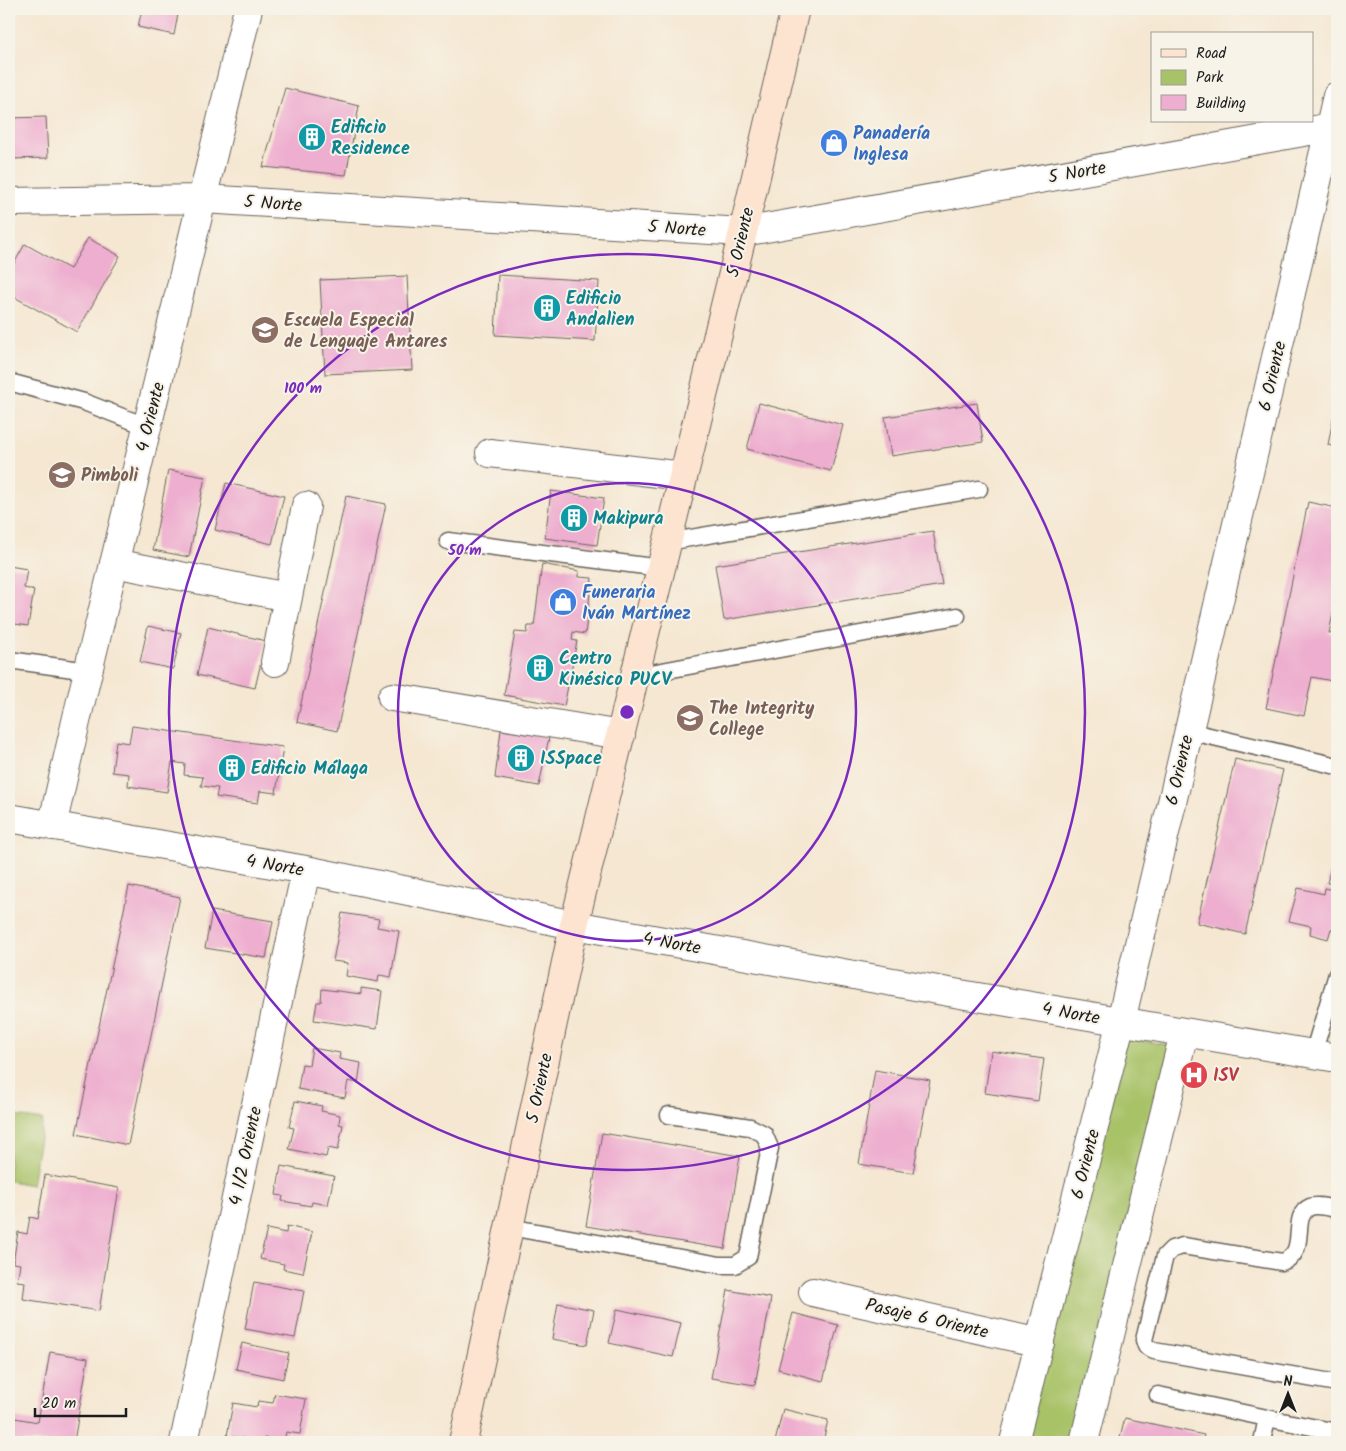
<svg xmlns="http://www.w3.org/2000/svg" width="1346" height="1451" viewBox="0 0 1346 1451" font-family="Kalam,sans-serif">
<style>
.green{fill:#a8c268;stroke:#626f42}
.building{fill:#eeaecf}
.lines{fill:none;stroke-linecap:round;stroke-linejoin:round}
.lane-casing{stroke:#68635b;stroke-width:19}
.street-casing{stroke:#68635b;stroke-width:30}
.secondary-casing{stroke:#68635b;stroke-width:30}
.lane{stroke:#fff;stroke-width:16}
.street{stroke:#fff;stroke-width:28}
.secondary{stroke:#fde4d1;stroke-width:28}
.ring{fill:none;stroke:#7b2cbf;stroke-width:2.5}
.labels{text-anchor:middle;stroke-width:4;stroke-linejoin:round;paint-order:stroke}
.culture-label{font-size:18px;font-weight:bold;fill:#0d838f;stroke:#f7f3e8;text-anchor:start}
.shop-label{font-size:18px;font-weight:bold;fill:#366cbe;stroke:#f7f3e8;text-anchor:start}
.street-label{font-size:18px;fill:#1c1c1c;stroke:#f7f3e8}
.education-label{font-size:18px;font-weight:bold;fill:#785e54;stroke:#f7f3e8;text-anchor:start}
.health-label{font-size:18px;font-weight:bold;fill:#be3a42;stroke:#f7f3e8;text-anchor:start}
.centre{fill:#7b2cbf;stroke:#f7f3e8;stroke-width:2.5}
.ring-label{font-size:15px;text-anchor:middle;font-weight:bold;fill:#7b2cbf;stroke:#f7f3e8;stroke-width:4;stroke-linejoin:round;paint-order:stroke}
</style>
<rect width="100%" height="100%" fill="#f7f3e8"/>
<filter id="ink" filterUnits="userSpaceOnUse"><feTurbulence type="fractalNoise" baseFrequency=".02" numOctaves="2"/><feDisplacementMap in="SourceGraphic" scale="10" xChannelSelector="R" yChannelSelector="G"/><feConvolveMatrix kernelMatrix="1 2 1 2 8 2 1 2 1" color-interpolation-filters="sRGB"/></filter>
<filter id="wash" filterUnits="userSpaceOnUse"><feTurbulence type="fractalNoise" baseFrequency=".0096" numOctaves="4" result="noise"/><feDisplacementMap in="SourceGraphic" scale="20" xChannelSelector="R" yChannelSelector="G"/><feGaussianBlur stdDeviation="1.12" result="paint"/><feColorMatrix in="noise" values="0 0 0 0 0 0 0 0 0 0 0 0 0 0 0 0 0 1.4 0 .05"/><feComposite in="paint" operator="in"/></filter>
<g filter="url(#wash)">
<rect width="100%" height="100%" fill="#f5e7d1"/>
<path class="green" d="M 1125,1038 L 1171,1045 L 1073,1442 L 1025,1442 Z
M 9,1115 L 43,1120 L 32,1185 L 9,1181 Z"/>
<g id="blocks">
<path class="building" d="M 142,9 L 179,9 L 174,35 L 138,27 Z
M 285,88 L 359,106 L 346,175 L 263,167 Z
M 46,117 L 48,158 L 9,159 L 9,118 Z
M 88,238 L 120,256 L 77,332 L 9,294 L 9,265 L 12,267 L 25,244 L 70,269 Z
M 498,275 L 599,281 L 595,341 L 495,335 Z
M 407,276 L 412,370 L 325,374 L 320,280 Z
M 759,403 L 843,425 L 831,471 L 747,449 Z
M 977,403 L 983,442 L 891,456 L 885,417 Z
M 1336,403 L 1337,403 L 1337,447 L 1328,445 Z
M 168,470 L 205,477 L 189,557 L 153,550 Z
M 226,483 L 284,496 L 272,544 L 215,530 Z
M 551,491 L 604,498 L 597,545 L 545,538 Z
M 346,496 L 386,504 L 337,731 L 297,722 Z
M 1308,502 L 1337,508 L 1337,594 L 1329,633 L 1337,635 L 1337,682 L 1312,677 L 1304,716 L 1266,708 Z
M 933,531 L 942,585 L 724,620 L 715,565 Z
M 542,564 L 579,571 L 579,577 L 592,578 L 585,634 L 573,632 L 572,640 L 577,641 L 564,706 L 504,695 L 515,632 L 527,633 L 528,626 L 534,626 Z
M 9,566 L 27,569 L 24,588 L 34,590 L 28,626 L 9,623 Z
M 148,626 L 181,633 L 173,669 L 140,662 Z
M 208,627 L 266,641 L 255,688 L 197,675 Z
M 132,726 L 283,747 L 276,793 L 260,791 L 258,803 L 216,797 L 218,788 L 201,786 L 203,777 L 184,775 L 185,764 L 172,762 L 167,792 L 128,786 L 129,774 L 112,772 L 116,741 L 129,743 Z
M 501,730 L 549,737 L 539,786 L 495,778 Z
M 1235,759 L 1283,770 L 1245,934 L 1197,923 Z
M 1333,859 L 1337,860 L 1337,885 L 1327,883 Z
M 129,886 L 180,897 L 128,1145 L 76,1134 Z
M 1298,888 L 1324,894 L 1325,888 L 1337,891 L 1337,931 L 1331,929 L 1328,939 L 1310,934 L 1311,926 L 1289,921 Z
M 212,911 L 273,921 L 266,958 L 205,948 Z
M 342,913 L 379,919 L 377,927 L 399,931 L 391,977 L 379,975 L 378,982 L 346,976 L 348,963 L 333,961 Z
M 361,988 L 382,991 L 377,1029 L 314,1020 L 317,1002 L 321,1002 L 322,989 L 361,994 Z
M 312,1048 L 340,1053 L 339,1059 L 361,1063 L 358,1083 L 348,1081 L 345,1098 L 298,1089 L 302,1064 L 309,1065 Z
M 991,1051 L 1044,1059 L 1038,1101 L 985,1093 Z
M 875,1070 L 930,1080 L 913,1173 L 859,1164 Z
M 295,1101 L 322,1106 L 321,1111 L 340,1115 L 339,1124 L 343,1125 L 338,1150 L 328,1148 L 326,1157 L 289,1149 L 294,1128 L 289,1127 Z
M 602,1133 L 740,1156 L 725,1249 L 586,1226 Z
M 281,1166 L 334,1176 L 328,1205 L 312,1202 L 311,1206 L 282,1201 L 283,1196 L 276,1195 Z
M 45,1175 L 119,1188 L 99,1311 L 23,1299 L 25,1282 L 17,1281 L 20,1264 L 13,1263 L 18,1232 L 27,1234 L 30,1217 L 38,1219 Z
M 287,1226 L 312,1232 L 303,1273 L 283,1269 L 284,1264 L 260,1259 L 267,1229 L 286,1233 Z
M 254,1282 L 304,1291 L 295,1338 L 245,1329 Z
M 728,1290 L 771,1298 L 755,1385 L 711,1378 Z
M 558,1303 L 594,1310 L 587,1345 L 552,1339 Z
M 617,1309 L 681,1323 L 673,1357 L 609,1343 Z
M 793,1313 L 838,1325 L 823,1381 L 778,1369 Z
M 242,1343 L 289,1353 L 283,1379 L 236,1369 Z
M 50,1352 L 88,1358 L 74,1442 L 9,1442 L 9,1417 L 38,1422 Z
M 275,1394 L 306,1399 L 300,1434 L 286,1432 L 284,1441 L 264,1438 L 264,1441 L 227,1436 L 233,1403 L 257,1407 L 258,1401 L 273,1403 Z
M 783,1409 L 828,1420 L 823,1442 L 775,1442 Z
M 1125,1418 L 1204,1435 L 1202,1442 L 1119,1442 Z"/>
</g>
</g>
<g filter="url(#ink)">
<use href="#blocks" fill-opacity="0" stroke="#68635b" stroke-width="1"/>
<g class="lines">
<defs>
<path id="lane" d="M 9,382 L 84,402 L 148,427
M 448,541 L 661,568
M 667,542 L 979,489
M 9,660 L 88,671
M 635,676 L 957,616
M 1188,731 L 1337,766
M 1313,1054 L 1337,974
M 1337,1209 C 1329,1208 1318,1204 1310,1207 C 1289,1216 1310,1253 1282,1262 L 1183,1246 L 1172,1249 L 1165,1256 L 1144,1340 L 1146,1346 L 1154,1351 L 1337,1383
M 509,1227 L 720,1265 L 735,1265 L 748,1257 L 770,1148 L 764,1134 L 750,1127 L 669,1115
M 1158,1395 L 1267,1418
M 1262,1442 L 1267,1418 L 1337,1432"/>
<path id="street" d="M 9,202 L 203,199 L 743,232 L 1337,126
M 490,453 L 683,476
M 114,563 L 288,597
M 275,662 L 306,506
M 392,697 L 621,735
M 9,818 L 306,870 L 574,925 L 960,994 L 1337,1058
M 52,826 L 78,713 L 248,9
M 813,1292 L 1040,1343
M 184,1442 L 306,870
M 1014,1442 L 1121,1021 L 1337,96
M 1084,1442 L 1184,1033"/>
<path id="secondary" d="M 463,1442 L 574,925 L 743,232 L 795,9"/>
</defs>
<use href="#lane" class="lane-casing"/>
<use href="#street" class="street-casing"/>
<use href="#secondary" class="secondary-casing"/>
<use href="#lane" class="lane"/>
<use href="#street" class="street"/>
<use href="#secondary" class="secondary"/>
</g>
</g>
<g class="ring">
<circle cx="627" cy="712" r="229"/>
<circle cx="627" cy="712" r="458"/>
</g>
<defs>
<symbol id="building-disc" viewBox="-11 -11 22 22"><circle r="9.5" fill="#0f9aa8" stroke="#f7f3e8"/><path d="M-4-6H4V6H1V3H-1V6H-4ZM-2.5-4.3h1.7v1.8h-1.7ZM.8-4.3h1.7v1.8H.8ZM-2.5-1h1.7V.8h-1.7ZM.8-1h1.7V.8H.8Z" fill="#fff"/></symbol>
<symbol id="shop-disc" viewBox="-11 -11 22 22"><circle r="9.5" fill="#3f7fe0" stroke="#f7f3e8"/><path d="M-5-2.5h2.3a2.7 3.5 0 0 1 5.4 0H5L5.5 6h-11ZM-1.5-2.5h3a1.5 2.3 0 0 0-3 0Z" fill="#fff"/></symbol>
<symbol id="school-disc" viewBox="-11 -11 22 22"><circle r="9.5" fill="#8d6e63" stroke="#f7f3e8"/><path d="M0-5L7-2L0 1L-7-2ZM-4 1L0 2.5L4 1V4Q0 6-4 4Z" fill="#fff"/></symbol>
<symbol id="hospital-disc" viewBox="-11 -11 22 22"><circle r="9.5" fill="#e0444e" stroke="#f7f3e8"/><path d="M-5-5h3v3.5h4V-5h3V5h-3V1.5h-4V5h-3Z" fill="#fff"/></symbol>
</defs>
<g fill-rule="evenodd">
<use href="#building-disc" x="296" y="121" width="32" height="32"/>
<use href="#shop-disc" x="818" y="127" width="32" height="32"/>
<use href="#building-disc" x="531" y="292" width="32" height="32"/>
<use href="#school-disc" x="249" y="314" width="32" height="32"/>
<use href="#school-disc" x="46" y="459" width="32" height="32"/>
<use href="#building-disc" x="558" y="502" width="32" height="32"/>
<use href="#shop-disc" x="547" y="586" width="32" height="32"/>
<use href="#building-disc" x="524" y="652" width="32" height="32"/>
<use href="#school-disc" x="674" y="702" width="32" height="32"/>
<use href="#building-disc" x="505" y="742" width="32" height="32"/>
<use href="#building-disc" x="216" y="752" width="32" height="32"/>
<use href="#hospital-disc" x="1178" y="1059" width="32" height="32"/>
</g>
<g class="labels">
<g class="culture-label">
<text x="331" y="133">Edificio<tspan x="331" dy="21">Residence</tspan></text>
<text x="566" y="304">Edificio<tspan x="566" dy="21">Andalien</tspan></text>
<text x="593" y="524">Makipura</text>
<text x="559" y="664">Centro<tspan x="559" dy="21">Kinésico PUCV</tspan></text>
<text x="540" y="764">ISSpace</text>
<text x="251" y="774">Edificio Málaga</text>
</g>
<g class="shop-label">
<text x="853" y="139">Panadería<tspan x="853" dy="21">Inglesa</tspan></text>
<text x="582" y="598">Funeraria<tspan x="582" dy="21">Iván Martínez</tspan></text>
</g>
<g class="street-label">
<text transform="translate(1077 172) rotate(-10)" y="6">5 Norte</text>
<text transform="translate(273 203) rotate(4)" y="6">5 Norte</text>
<text transform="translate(677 228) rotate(4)" y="6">5 Norte</text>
<text transform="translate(740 242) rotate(-77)" y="6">5 Oriente</text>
<text transform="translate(1272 376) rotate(-77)" y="6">6 Oriente</text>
<text transform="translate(150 417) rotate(-76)" y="6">4 Oriente</text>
<text transform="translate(1179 770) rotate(-77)" y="6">6 Oriente</text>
<text transform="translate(275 865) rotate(10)" y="6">4 Norte</text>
<text transform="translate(672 943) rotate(10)" y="6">4 Norte</text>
<text transform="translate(1071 1013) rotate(10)" y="6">4 Norte</text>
<text transform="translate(539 1088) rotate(-78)" y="6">5 Oriente</text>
<text transform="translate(245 1156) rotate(-78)" y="6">4 1/2 Oriente</text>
<text transform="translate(1085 1164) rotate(-76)" y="6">6 Oriente</text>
<text transform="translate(927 1318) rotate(13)" y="6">Pasaje 6 Oriente</text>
</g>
<g class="education-label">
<text x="284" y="326">Escuela Especial<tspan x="284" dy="21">de Lenguaje Antares</tspan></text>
<text x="81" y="481">Pimboli</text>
<text x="709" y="714">The Integrity<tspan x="709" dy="21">College</tspan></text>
</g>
<g class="health-label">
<text x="1213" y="1081">ISV</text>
</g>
</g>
<circle cx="627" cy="712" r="8" class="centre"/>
<g class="ring-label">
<text x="303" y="393">100 m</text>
<text x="465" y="555">50 m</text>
</g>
<rect width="1346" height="1451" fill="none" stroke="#f7f3e8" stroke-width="30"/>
<rect x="1151" y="32" width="162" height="90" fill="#f7f3e8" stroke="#9f9d96"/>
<rect x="1161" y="49" width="25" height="8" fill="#fde4d1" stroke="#9f9d96"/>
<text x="1196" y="58" font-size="15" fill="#1c1c1c">Road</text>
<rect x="1161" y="70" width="25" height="15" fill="#a8c268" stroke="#9f9d96"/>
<text x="1196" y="82" font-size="15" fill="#1c1c1c">Park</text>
<rect x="1161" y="95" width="25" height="15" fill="#eeaecf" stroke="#9f9d96"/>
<text x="1196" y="108" font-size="15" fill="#1c1c1c">Building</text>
<g transform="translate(1288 1394)" stroke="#f7f3e8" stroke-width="4" paint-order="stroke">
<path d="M0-4L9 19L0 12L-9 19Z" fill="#1c1c1c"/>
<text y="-8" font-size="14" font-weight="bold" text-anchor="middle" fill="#1c1c1c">N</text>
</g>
<path d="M35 1408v8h91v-8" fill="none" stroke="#1c1c1c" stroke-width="2.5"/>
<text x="42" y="1408" font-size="15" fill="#1c1c1c" stroke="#f7f3e8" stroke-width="4" paint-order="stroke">20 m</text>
</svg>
